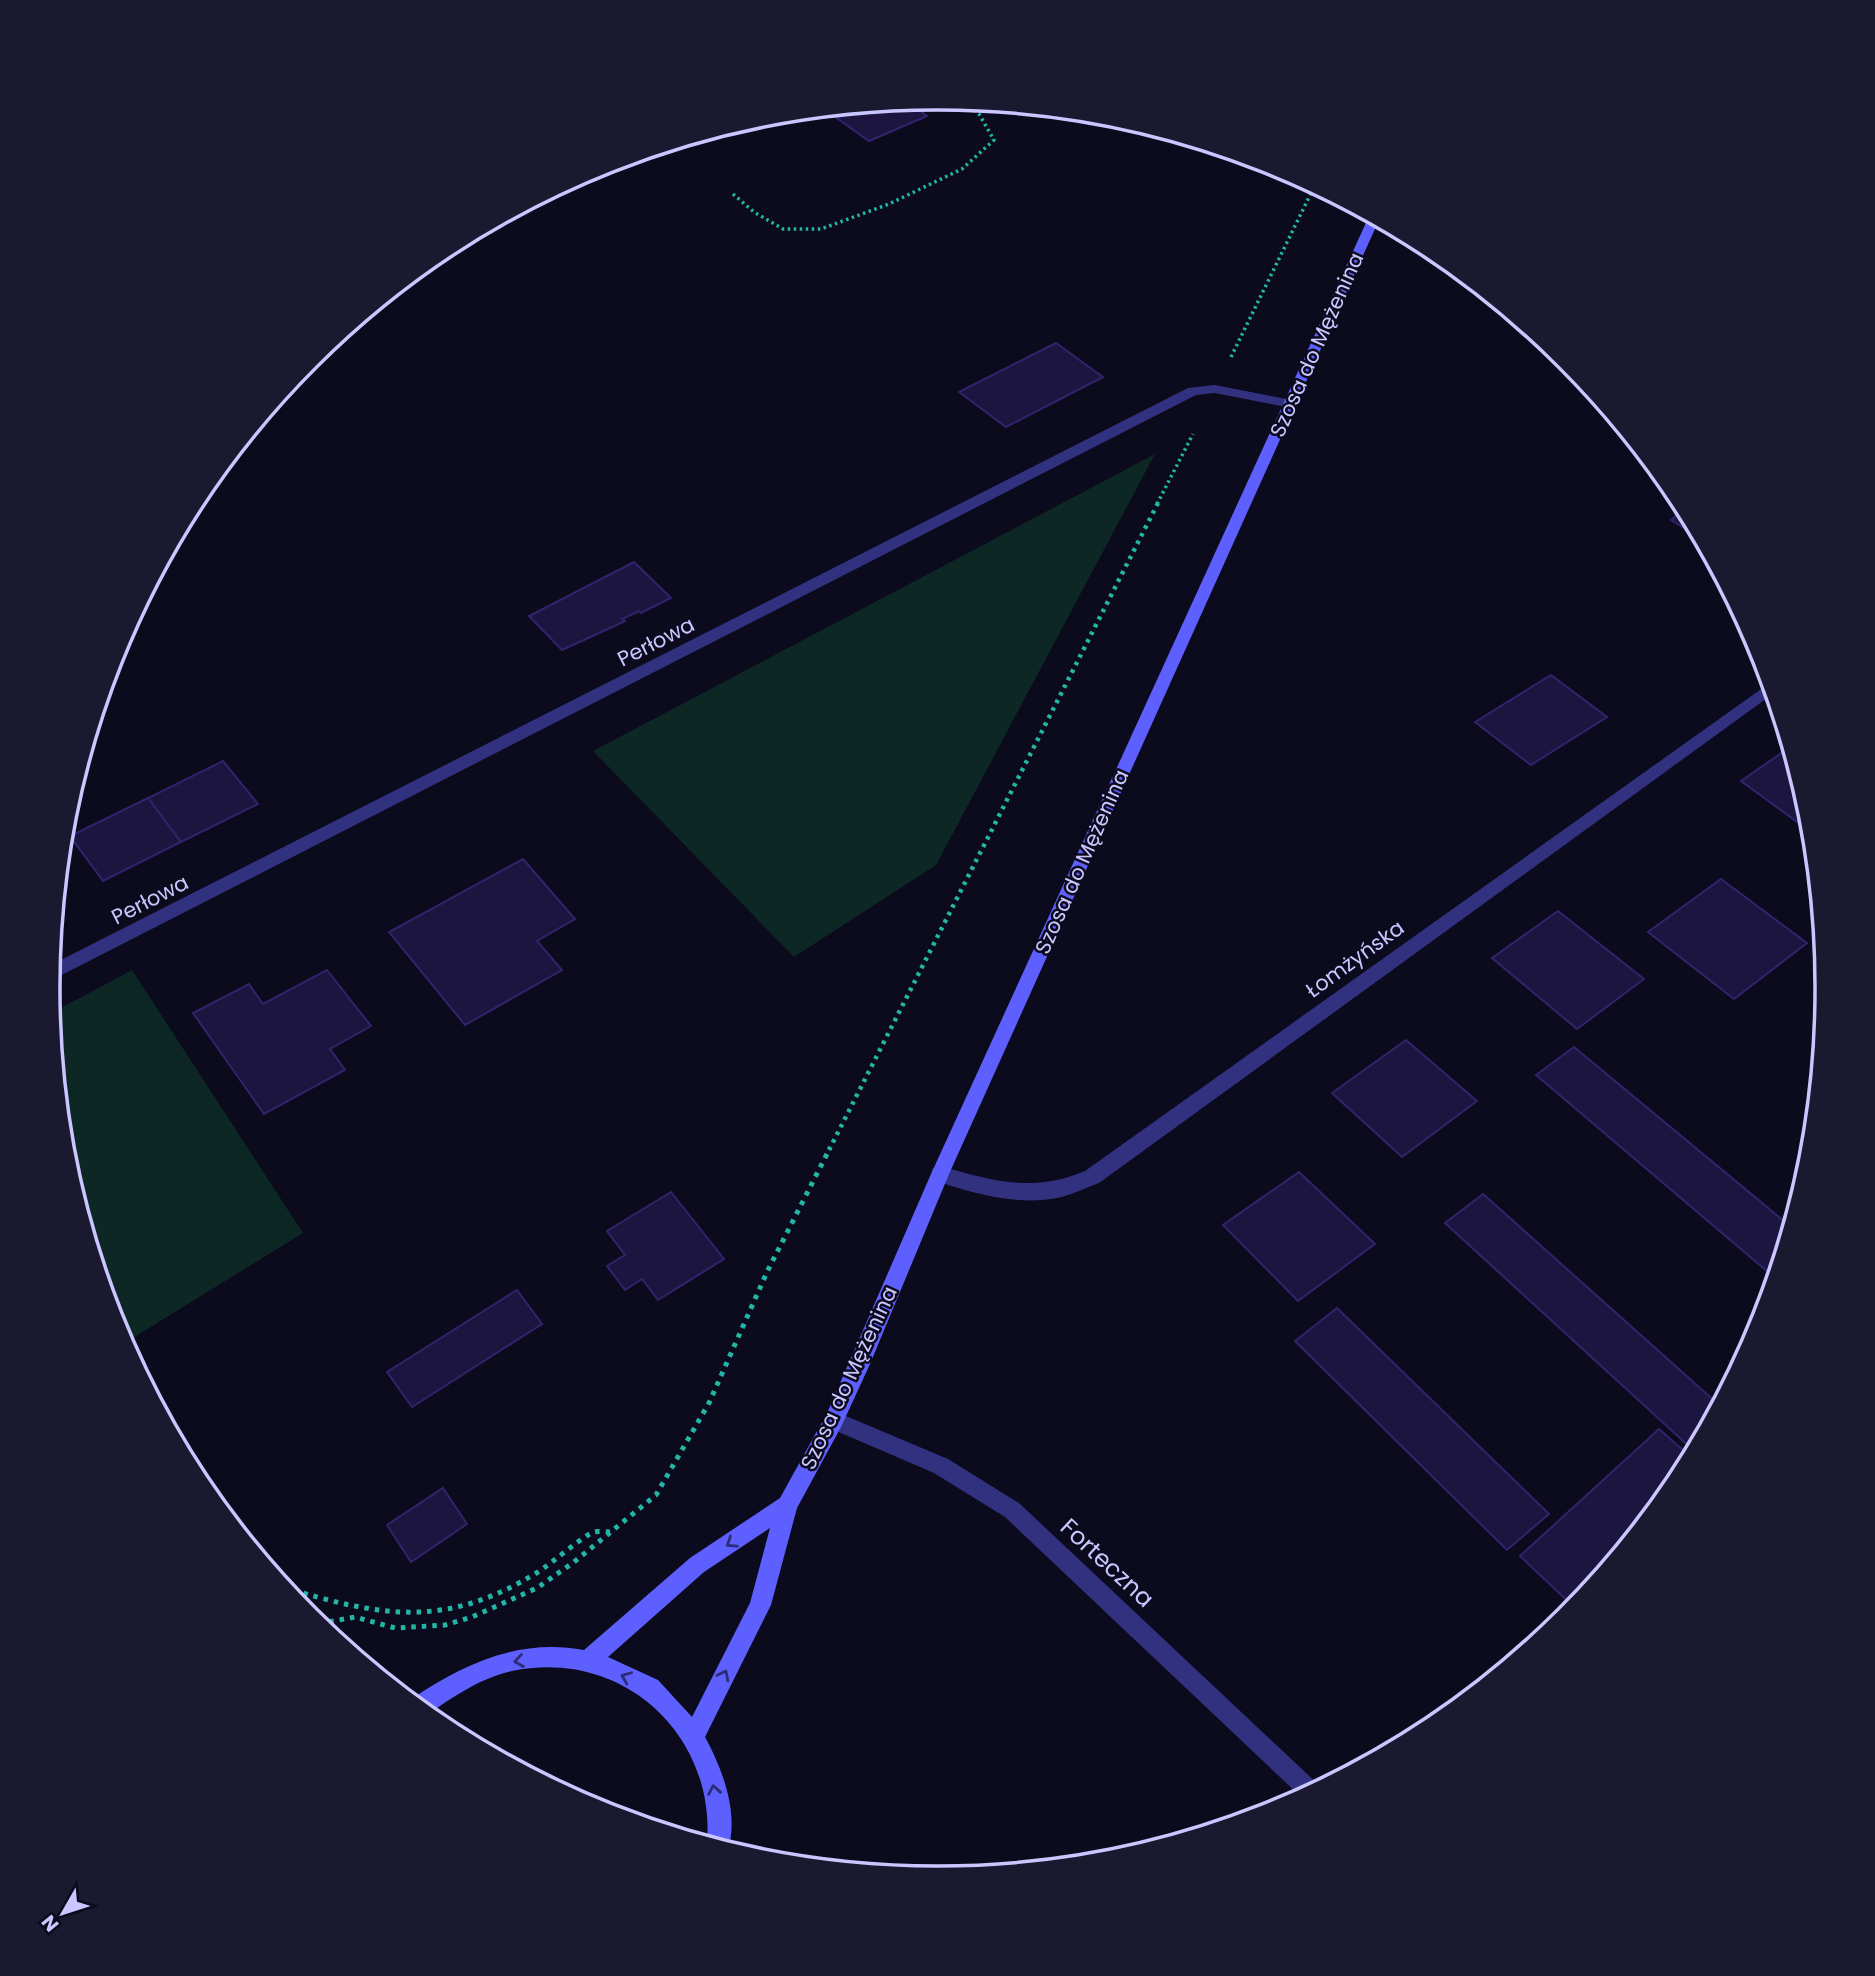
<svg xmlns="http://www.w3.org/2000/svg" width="1875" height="1976" viewBox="0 0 1875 1976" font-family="Poppins,sans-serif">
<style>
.green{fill:#0d2725}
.building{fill:#1b153f;stroke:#30256d;stroke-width:2}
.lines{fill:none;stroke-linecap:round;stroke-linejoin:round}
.path-far2{stroke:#23b6a7;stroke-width:3.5;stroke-dasharray:2.5 3.5;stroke-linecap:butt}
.path-far1{stroke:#23b6a7;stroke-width:4.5;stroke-dasharray:3.5 5;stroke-linecap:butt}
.path{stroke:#23b6a7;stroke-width:5;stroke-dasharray:4.5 6;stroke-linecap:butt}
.street{fill:#313180;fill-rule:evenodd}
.secondary{fill:#5d60ff;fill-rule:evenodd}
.oneway{stroke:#2c2c77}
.labels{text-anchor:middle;stroke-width:5;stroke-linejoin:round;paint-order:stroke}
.street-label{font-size:21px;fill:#cac6ff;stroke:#0c0a1d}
.near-street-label{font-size:24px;fill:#cac6ff;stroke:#0c0a1d}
.rim{fill:none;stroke:#cac6ff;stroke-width:3.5}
</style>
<rect width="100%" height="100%" fill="#0c0a1d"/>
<path class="green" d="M 1155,454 L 936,865 L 794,957 L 593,751 Z
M 132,970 L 303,1233 L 123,1344 L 115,1328 L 64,1161 L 50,1014 Z"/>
<path class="building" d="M 907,101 L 927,116 L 869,141 L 824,109 Z
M 1056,343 L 1103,377 L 1006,427 L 959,392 Z
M 1686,509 L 1702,539 L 1671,520 Z
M 634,562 L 671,598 L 641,613 L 639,611 L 622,619 L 625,621 L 621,623 L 562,650 L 529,616 Z
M 1551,675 L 1607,717 L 1531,765 L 1475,722 Z
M 1790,747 L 1811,815 L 1812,833 L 1741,781 Z
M 223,761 L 258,804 L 181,842 L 148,798 Z
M 148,798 L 181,842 L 103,881 L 70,836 Z
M 523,859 L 575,919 L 537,941 L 562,970 L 465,1025 L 389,932 Z
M 1721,879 L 1807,943 L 1734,999 L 1648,932 Z
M 1558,911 L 1644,979 L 1577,1029 L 1492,958 Z
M 327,970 L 371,1026 L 330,1049 L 345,1070 L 264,1114 L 193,1013 L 249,984 L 263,1004 Z
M 1406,1040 L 1477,1101 L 1402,1157 L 1332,1093 Z
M 1574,1047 L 1791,1227 L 1775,1278 L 1536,1075 Z
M 1299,1172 L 1375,1244 L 1298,1301 L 1223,1225 Z
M 671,1192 L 724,1259 L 658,1300 L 642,1279 L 625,1290 L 607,1266 L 625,1255 L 607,1231 Z
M 1483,1194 L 1719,1405 L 1694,1451 L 1445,1223 Z
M 517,1290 L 542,1324 L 412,1407 L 387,1372 Z
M 1337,1308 L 1549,1514 L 1507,1550 L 1295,1341 Z
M 1659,1429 L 1691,1457 L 1677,1483 L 1575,1608 L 1520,1556 Z
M 443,1488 L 467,1524 L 411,1562 L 387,1525 Z"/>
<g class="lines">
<path class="path-far2" d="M 733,194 L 754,212 L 783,229 L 821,229 L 889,204 L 962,169 L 994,140 L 979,114 L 960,100
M 1231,357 L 1315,185
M 1157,504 L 1193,434"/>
<path class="path-far1" d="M 829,1150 L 1158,503"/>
<path class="path" d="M 283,1587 C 381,1617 446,1629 538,1572 C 551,1564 584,1535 594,1532 C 598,1531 605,1532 610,1532
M 321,1628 L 328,1622 L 355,1617 L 395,1628 L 445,1625 L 472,1617 L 537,1588 L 574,1562 L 656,1495 L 709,1403 L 767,1272 L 830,1148"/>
<path class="street" d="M 1215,385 L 1291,400 L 1298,404 L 1291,408 L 1215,393 L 1196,395 L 48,982 L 49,966 L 1188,388 Z
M 1771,682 L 1774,693 L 1099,1183 C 1085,1188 1072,1195 1057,1198 C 1017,1206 971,1193 933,1180 L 931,1174 L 933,1168 L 940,1166 C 993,1181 1033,1193 1085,1171 Z
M 834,1411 L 948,1459 L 1019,1503 L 1321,1787 L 1302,1798 L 1005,1517 L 934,1473 L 827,1427 L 824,1420 L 827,1413 Z"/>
<path class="secondary" d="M 1370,214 L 1379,220 L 949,1174 L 870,1364 L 841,1427 L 797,1508 L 771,1605 L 705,1737 C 723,1770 739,1813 728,1850 L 707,1844 C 716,1733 621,1648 512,1671 C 480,1678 453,1697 427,1715 L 410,1700 C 463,1664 518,1638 584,1650 L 690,1558 L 780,1498 L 827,1413 L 931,1174 ZM 770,1528 L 750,1603 L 692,1717 L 658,1680 L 608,1657 L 704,1572 Z"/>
</g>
<defs><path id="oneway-chevron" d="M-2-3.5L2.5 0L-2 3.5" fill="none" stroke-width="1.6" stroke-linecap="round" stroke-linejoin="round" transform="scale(1.75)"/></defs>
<g class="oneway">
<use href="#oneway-chevron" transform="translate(731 1543) rotate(146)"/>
<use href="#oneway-chevron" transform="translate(519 1661) rotate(171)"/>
<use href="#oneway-chevron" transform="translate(724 1675) rotate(-63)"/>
<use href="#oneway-chevron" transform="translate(626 1677) rotate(-157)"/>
<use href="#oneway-chevron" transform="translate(714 1790) rotate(-100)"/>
</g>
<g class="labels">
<g class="street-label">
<text transform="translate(1317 345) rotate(-66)" y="7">Szosa do Mężenina</text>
<text transform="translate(656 642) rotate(-27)" y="7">Perłowa</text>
<text transform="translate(1082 862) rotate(-66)" y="7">Szosa do Mężenina</text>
<text transform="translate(150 900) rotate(-27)" y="7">Perłowa</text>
<text transform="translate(1355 959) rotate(-36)" y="7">Łomżyńska</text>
<text transform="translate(849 1378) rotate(-65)" y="7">Szosa do Mężenina</text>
</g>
<g class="near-street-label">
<text transform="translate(1107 1563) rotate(43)" y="8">Forteczna</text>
</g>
</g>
<path d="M0 0H1875V1976H0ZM937 110H938A877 877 0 0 1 1815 987V989A877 877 0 0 1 938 1866H937A877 877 0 0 1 60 989V987A877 877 0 0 1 937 110Z" fill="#1b192f" fill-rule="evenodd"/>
<path class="rim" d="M937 110H938A877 877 0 0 1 1815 987V989A877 877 0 0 1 938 1866H937A877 877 0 0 1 60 989V987A877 877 0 0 1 937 110Z"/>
<g transform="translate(63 1913) rotate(231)" stroke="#0c0a1d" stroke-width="5" paint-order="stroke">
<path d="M0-5L12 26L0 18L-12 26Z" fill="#cac6ff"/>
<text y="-10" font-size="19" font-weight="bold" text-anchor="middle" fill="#cac6ff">N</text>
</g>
</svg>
